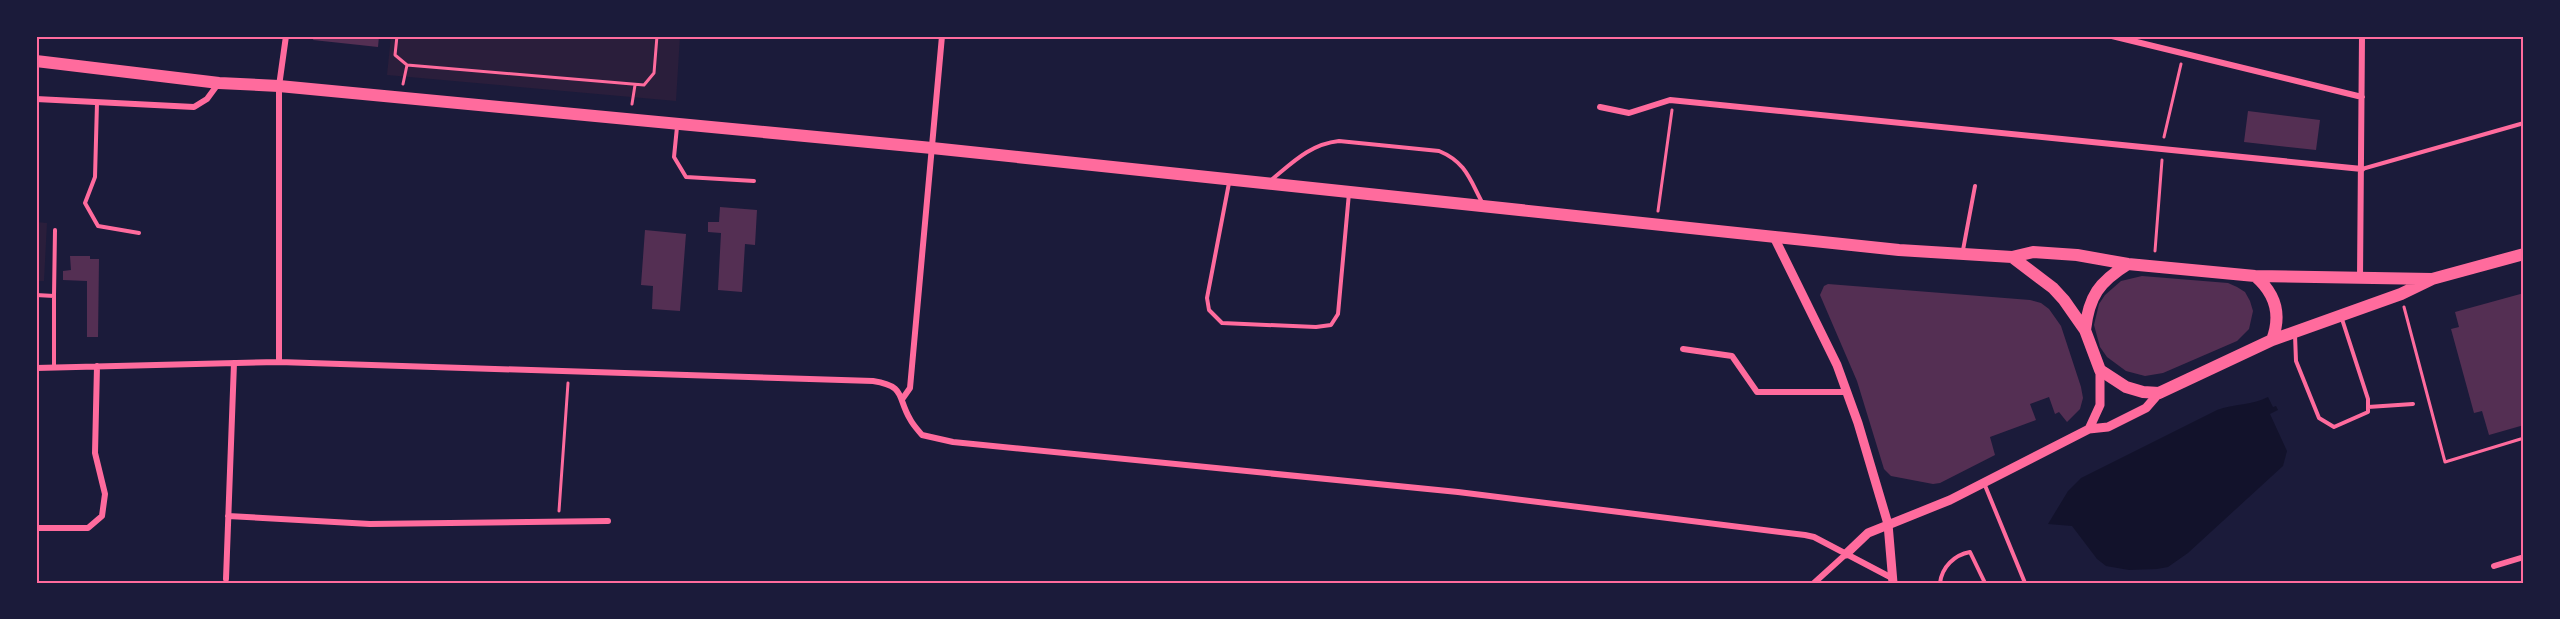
<svg xmlns="http://www.w3.org/2000/svg" width="2560" height="619" viewBox="0 0 2560 619" font-family="Lato,sans-serif">
<style>
.green{fill:#2a1e3b}
.water{fill:#12122b}
.building{fill:#542f53}
.lines{fill:none;stroke-linecap:round;stroke-linejoin:round}
.path{stroke:#ff6b9d;stroke-width:3}
.service{stroke:#ff6b9d;stroke-width:4}
.minor{stroke:#ff6b9d;stroke-width:6}
.tertiary{stroke:#ff6b9d;stroke-width:9}
.primary{stroke:#ff6b9d;stroke-width:12}
.neatline{fill:none;stroke:#ff6b9d;stroke-width:2}
</style>
<rect width="100%" height="100%" fill="#1b1b3a"/>
<path class="green" d="M 391,36 L 680,36 L 676,101 L 387,75 Z
M 36,222 L 47,223 L 44,281 L 36,281 Z"/>
<path class="water" d="M 2268,397 L 2273,407 L 2276,406 L 2278,410 L 2270,414 L 2287,451 L 2283,466 L 2188,553 L 2168,567 L 2157,569 L 2129,570 L 2106,566 L 2097,559 L 2072,526 L 2048,524 L 2068,491 L 2081,478 L 2217,410 C 2233,404 2254,405 2268,397 Z"/>
<path class="building" d="M 314,36 L 379,36 L 378,47 L 313,40 Z
M 2248,111 L 2320,120 L 2316,150 L 2244,142 Z
M 720,207 L 757,210 L 755,245 L 745,244 L 742,292 L 718,290 L 721,233 L 708,232 L 708,222 L 719,222 Z
M 645,230 L 686,234 L 680,311 L 652,309 L 653,286 L 641,285 Z
M 70,256 L 90,256 L 90,259 L 99,259 L 98,337 L 87,337 L 87,281 L 63,280 L 63,271 L 71,270 Z
M 2142,276 L 2228,283 L 2237,287 L 2245,292 L 2250,301 L 2253,311 L 2249,329 L 2237,341 L 2163,373 L 2145,376 L 2126,371 L 2107,357 L 2100,347 L 2094,325 L 2099,304 L 2105,295 L 2121,281 Z
M 1828,284 L 2030,300 L 2041,303 L 2049,309 L 2061,326 L 2081,387 L 2083,398 L 2080,409 L 2067,422 L 2059,412 L 2055,414 L 2049,397 L 2030,404 L 2036,420 L 1990,437 L 1995,455 L 1940,483 L 1933,484 L 1891,476 L 1884,469 L 1857,381 L 1820,295 L 1824,286 Z
M 2524,293 L 2524,425 L 2489,435 L 2482,411 L 2474,413 L 2451,329 L 2459,327 L 2455,312 Z"/>
<g class="lines">
<path class="path" d="M 397,36 L 395,55 L 407,65 L 403,84
M 407,65 L 644,85 L 654,73 L 657,36
M 632,104 L 635,85
M 2164,137 L 2181,64
M 1658,211 L 1672,110
M 2155,251 L 2162,160
M 2404,307 L 2445,462 L 2524,438
M 559,511 L 568,383"/>
<path class="service" d="M 97,103 L 95,177 L 85,203 L 98,226 L 139,233
M 677,127 L 674,157 L 686,177 L 754,181
M 2362,169 L 2524,123
M 1270,181 C 1292,163 1310,144 1339,141 L 1439,151 C 1466,162 1470,180 1483,204
M 1229,183 L 1207,298 L 1209,310 L 1222,323 L 1316,327 L 1331,325 L 1338,314 L 1349,193
M 1963,250 L 1975,186
M 36,295 L 54,296 L 54,367
M 54,296 L 55,230
M 2295,335 L 2296,361 L 2319,418 L 2334,427 L 2368,412 L 2368,399 L 2341,316
M 2368,407 L 2413,404
M 1984,483 L 2025,583
M 1940,583 C 1942,567 1954,555 1970,552 L 1985,583"/>
<path class="minor" d="M 2112,36 L 2362,97
M 36,99 L 194,107 L 207,99 L 218,84
M 1600,107 L 1629,113 L 1670,100 L 2362,169
M 2360,278 L 2362,36
M 1683,349 L 1732,356 L 1757,392 L 1847,392
M 279,362 L 279,86 L 286,36
M 36,368 L 279,362 L 873,381 C 906,386 897,397 910,419 C 913,425 918,430 922,435 L 953,442 L 1458,492 L 1805,535 L 1814,537 L 1892,578
M 903,398 L 910,388 L 942,36
M 228,516 L 370,524 L 608,521
M 36,528 L 88,528 L 102,516 L 105,494 L 95,453 L 97,366
M 2494,566 L 2524,557
M 226,579 L 234,363
M 1814,583 L 1846,554"/>
<path class="tertiary" d="M 1774,237 L 1837,365 L 1858,423 L 1888,524 L 1893,583
M 2089,429 L 2100,405 L 2100,370
M 1846,554 L 1868,533 L 1950,500 L 2089,429 L 2108,427 L 2146,408 L 2159,393"/>
<path class="primary" d="M 36,61 L 219,83 L 279,86 L 932,148 L 1899,250 L 2012,257 L 2033,252 L 2077,255 L 2128,264 L 2255,276 L 2432,279
M 2012,257 L 2053,288 L 2064,300 L 2085,330 L 2100,370 L 2126,387 L 2143,392 L 2159,393 L 2272,340 L 2401,294 L 2432,279 L 2524,254
M 2255,276 C 2275,293 2282,314 2272,340
M 2085,330 C 2089,296 2099,282 2128,264"/>
</g>
<rect width="2560" height="619" fill="none" stroke="#1b1b3a" stroke-width="75"/>
<rect x="38" y="38" width="2484" height="544" class="neatline"/>
</svg>
